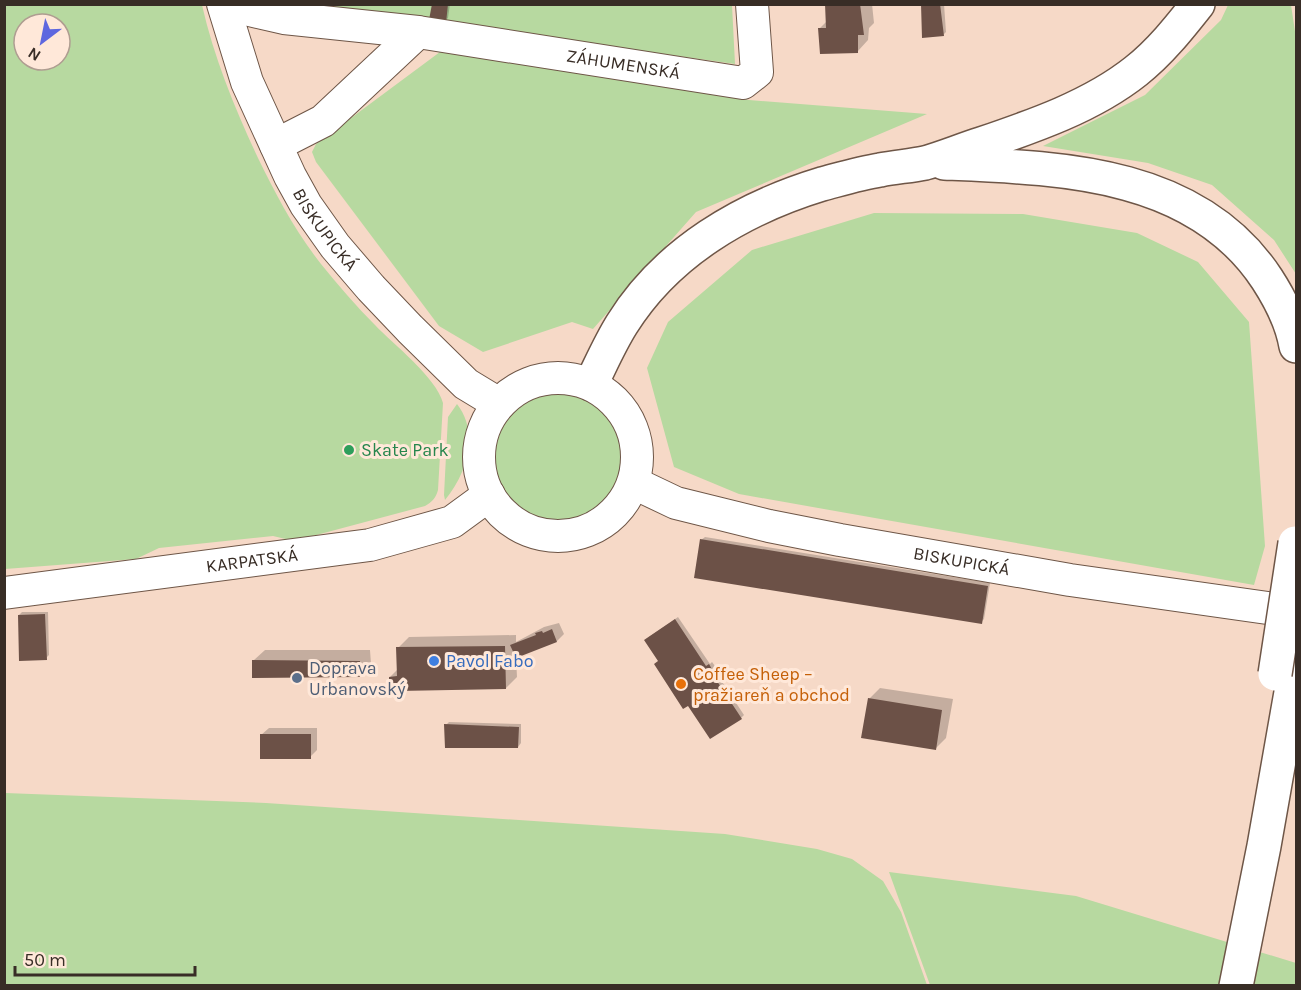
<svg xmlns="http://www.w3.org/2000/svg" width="1301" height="990" viewBox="0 0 1301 990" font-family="Karla,sans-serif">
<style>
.green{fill:#b7d9a0;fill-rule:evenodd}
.shadow{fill:#0003}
.building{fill:#6c5147}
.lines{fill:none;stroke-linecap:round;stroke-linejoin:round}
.minor-casing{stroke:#6e5647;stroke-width:34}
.major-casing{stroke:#6e5647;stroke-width:36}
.minor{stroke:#fff;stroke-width:32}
.major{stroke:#fff;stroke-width:33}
.major-bridge-casing{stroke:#6e5647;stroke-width:36;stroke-linecap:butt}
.major-bridge{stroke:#fff;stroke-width:33}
.leisure-dot{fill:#2e9e5b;stroke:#ffe8d9;stroke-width:2}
.shop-dot{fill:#3f7fe0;stroke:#ffe8d9;stroke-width:2}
.service-dot{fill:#5c6f8a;stroke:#ffe8d9;stroke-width:2}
.food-dot{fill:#e8710a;stroke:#ffe8d9;stroke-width:2}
.labels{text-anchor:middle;stroke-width:6;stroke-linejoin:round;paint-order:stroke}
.street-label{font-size:18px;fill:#382d26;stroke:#ffe8d9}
.leisure-label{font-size:18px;fill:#27864d;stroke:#ffe8d9;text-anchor:start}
.shop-label{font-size:18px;fill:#366cbe;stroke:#ffe8d9;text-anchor:start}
.service-label{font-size:18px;fill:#4e5e75;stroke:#ffe8d9;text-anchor:start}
.food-label{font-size:18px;fill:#c56008;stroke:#ffe8d9;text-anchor:start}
</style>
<rect width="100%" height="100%" fill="#f6d9c7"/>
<path class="green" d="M 4,5 L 202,5 C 214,58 235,109 258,158 C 276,195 295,231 321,264 C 338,285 356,306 375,325 C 394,345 436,377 443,403 L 438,490 C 436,498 432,502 425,506 L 294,541 L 273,536 L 159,548 L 136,559 L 5,569 ZM 24,24 L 60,24 L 60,60 L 24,60 Z
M 316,5 L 732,5 L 735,64 Z
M 1228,5 L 1291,5 L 1296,38 L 1296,274 L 1274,240 L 1212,185 L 1148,163 L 1043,146 L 1145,95 L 1221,20 Z
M 448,46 L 749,100 L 927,114 L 696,212 L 593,329 L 572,322 L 483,352 L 439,326 L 316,162 L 312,152 L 316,144 Z
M 874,213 L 1023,214 L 1137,233 L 1198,262 L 1249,322 L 1265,546 L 1254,585 L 739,494 L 674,467 L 647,368 L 668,322 L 752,250 Z
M495 458a64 64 0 1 1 128 0a64 64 0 1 1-128 0Z
M 457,404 C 480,434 467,473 445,500 L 444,495 L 448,417 Z
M 5,793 L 266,803 L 725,834 L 817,849 L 852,859 L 883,881 L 901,912 L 927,985 L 5,985 Z
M 889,872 L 1076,896 L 1296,963 L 1296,985 L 930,985 Z"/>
<path class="shadow" d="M 433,4 L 450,4 L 448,18 L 445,21 Z
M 826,4 L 872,4 L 874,23 L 869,28 L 868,40 L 858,51 L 820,28 L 827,21 Z
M 922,4 L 944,4 L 946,32 L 943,35 Z
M 705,537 L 990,583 L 984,619 L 981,622 L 701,540 Z
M 22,612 L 48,612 L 49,655 L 46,658 L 19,615 Z
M 678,617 L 710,664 L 712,662 L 715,666 L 713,668 L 744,715 L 741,718 L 659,660 L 649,637 Z
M 559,623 L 564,634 L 557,641 L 516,657 L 517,677 L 506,688 L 390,677 L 398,669 L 398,648 L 409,637 L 516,635 L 516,642 L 544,627 Z
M 265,650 L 370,650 L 371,664 L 360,675 L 254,660 Z
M 880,688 L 953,699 L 946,738 L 935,749 L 869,699 Z
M 449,722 L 521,724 L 521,743 L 518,747 L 446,725 Z
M 269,728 L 317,728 L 317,750 L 310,757 L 261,735 Z"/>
<path class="building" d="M 432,4 L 448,4 L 446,23 L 429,20 Z
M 825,4 L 860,4 L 864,35 L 858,35 L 858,53 L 820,54 L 818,28 L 826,28 Z
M 921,4 L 940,4 L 944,36 L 922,38 Z
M 700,539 L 988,586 L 982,624 L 694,578 Z
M 45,614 L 47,660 L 19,661 L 18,615 Z
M 675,619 L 706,666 L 709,664 L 713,671 L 711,672 L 742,719 L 710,739 L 688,706 L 683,709 L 654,664 L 658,661 L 644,640 Z
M 552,629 L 557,642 L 516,658 L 510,645 L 536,635 L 535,633 L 542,631 L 543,633 Z
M 505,646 L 506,689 L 397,691 L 397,689 L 389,689 L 389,677 L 397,676 L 396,647 Z
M 252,660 L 360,661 L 360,677 L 252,678 Z
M 868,698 L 942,710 L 936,750 L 861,738 Z
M 444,724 L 519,727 L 518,748 L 445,748 Z
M 260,734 L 311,734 L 311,759 L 260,759 Z"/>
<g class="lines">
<defs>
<g id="minor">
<path id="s1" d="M 223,4 L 247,82 L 290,176 L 306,205 L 335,246 L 371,288 L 410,329 L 466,384 L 499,404"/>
<path id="s2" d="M 224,4 L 284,18 L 418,32 L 743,83 L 757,72 L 752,4"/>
<path d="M 276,145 L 323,121 L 418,32"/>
<circle cx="558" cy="457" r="79"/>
<path id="s3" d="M 634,483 L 676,503 L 769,526 L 840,540 L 1070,580 L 1296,612"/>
<path id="s4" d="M 4,593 L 370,545 L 452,522 L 489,495"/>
</g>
<path id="major" d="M 944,163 C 1061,168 1196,171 1267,279 C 1280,299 1292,323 1296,346
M 591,384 C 601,364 610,343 622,324 C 667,252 743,208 822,184 C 841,179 861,173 880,170 C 895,167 910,166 925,163 C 943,158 962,150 981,144 C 1034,126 1092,106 1136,71 C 1160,52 1179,28 1198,4
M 1236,986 L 1264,846 L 1296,664"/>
</defs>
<use href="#minor" class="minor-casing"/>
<use href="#major" class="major-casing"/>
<use href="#minor" class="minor"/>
<use href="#major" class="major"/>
<defs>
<path id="major-bridge" d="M 1275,674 L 1295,543"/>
</defs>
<use href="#major-bridge" class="major-bridge-casing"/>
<use href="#major-bridge" class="major-bridge"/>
</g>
<circle class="leisure-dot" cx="349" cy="450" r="6"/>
<circle class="shop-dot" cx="434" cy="661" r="6"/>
<circle class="service-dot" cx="297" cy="678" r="6"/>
<circle class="food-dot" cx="681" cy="684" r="6"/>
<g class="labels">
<g class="street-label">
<text dy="6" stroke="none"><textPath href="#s2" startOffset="404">ZÁHUMENSKÁ</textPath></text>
<text dy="6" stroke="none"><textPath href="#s1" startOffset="249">BISKUPICKÁ</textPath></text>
<text dy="6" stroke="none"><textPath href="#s4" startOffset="250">KARPATSKÁ</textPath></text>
<text dy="6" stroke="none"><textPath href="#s3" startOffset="338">BISKUPICKÁ</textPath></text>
</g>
<g class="leisure-label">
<text x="361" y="456">Skate Park</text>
</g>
<g class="shop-label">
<text x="446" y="667">Pavol Fabo</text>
</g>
<g class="service-label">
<text x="309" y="674">Doprava<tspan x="309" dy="21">Urbanovský</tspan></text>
</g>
<g class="food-label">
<text x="693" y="680">Coffee Sheep –<tspan x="693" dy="21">pražiareň a obchod</tspan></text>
</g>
</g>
<rect width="1301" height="990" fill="none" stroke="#382d26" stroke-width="12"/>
<g transform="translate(42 42) rotate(212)"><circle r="28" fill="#ffe8d9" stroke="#af9d91" stroke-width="1.5"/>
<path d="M0-4.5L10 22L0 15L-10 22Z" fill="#5e67df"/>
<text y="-9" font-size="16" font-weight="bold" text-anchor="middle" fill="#382d26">N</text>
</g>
<path d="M15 966v9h180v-9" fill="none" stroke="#382d26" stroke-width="3"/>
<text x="24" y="966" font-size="18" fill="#382d26" stroke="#ffe8d9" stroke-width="4.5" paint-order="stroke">50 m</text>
</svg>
